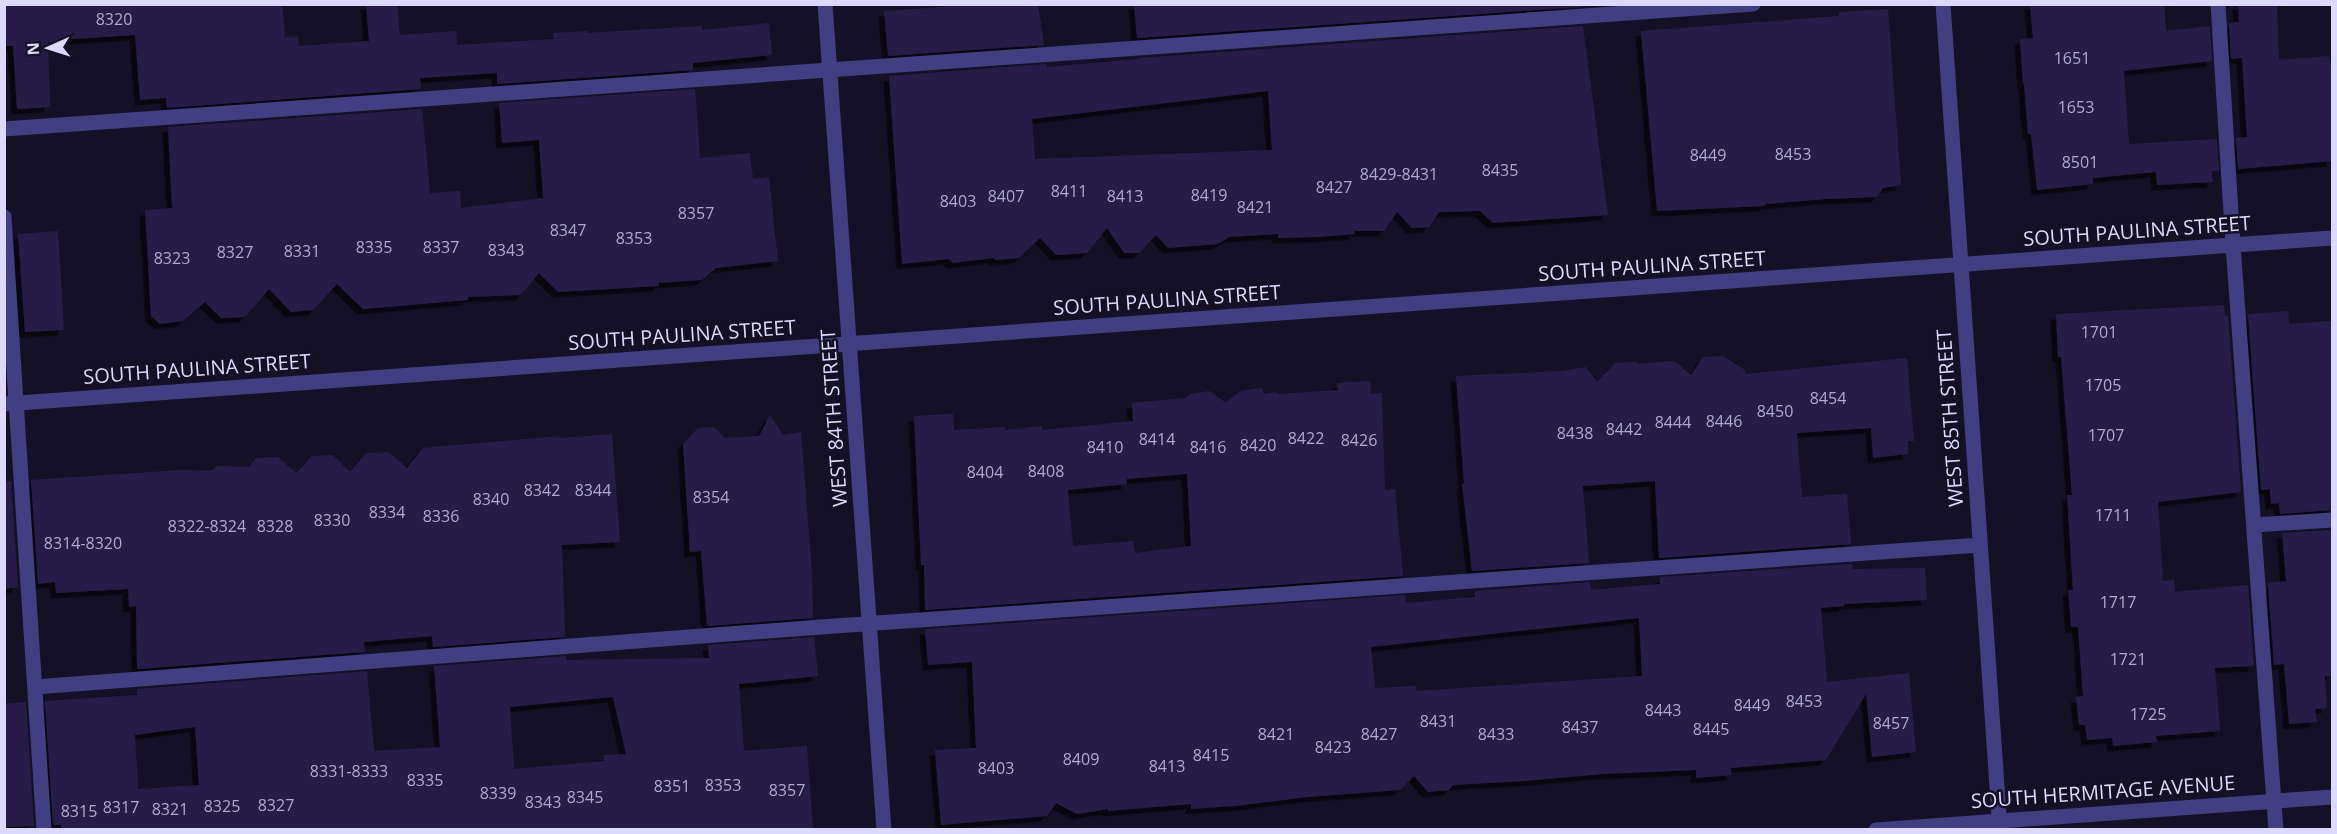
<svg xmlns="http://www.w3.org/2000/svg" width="2337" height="834" viewBox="0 0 2337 834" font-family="'Open Sans',sans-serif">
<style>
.building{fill:#261e46;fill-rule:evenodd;filter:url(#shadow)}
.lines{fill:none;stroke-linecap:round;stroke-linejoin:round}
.minor{stroke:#413f82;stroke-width:15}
.labels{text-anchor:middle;stroke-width:5;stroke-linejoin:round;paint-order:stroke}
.number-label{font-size:16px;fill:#aeaacf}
.street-label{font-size:20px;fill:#dcd9fd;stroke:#141126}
</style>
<defs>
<filter id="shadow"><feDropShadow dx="-5.5" dy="5.5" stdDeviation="0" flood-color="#0009"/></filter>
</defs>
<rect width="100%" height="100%" fill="#141126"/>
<path class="building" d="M 4,4 L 282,4 L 285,37 L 298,36 L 299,46 L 369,41 L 366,4 L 397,4 L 400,35 L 456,31 L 457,45 L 554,39 L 553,33 L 587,31 L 587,33 L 702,26 L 702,30 L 769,23 L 772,55 L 693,63 L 693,70 L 497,84 L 497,73 L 420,78 L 421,89 L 167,108 L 166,98 L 140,100 L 135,35 L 57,40 L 57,42 L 48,43 L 50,107 L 17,109 L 13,46 L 4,46 Z
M 944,4 L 1038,4 L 1044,45 L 888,56 L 884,11 L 944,7 Z
M 1134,4 L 1581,4 L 1581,7 L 1137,38 Z
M 2030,4 L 2164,4 L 2166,31 L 2210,26 L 2212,61 L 2124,71 L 2129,144 L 2217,139 L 2219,171 L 2212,171 L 2213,182 L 2157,185 L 2156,172 L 2093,178 L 2093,184 L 2037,190 L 2031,134 L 2028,134 L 2024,84 L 2023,84 L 2020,39 L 2033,38 Z
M 2238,4 L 2277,4 L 2279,60 L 2329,56 L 2332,74 L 2332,161 L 2238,169 L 2236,138 L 2247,137 L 2242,58 L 2231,59 L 2229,23 L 2239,22 Z
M 1888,9 L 1901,185 L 1883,188 L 1877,197 L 1826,199 L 1766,204 L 1764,206 L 1657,211 L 1641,31 L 1839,16 L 1839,12 Z
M 1583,26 L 1608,215 L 1493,223 L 1480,211 L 1439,212 L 1429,227 L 1412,228 L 1397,212 L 1384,231 L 1354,231 L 1355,234 L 1319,237 L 1278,238 L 1278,234 L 1229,237 L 1218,244 L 1168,248 L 1156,235 L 1139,253 L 1124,253 L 1107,228 L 1087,253 L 1056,255 L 1040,238 L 1019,258 L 996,260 L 993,258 L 953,263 L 949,259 L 902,264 L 889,76 L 1046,64 L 1047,67 L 1139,59 L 1139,58 ZM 1268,91 L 1272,150 L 1035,159 L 1032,119 Z
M 695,89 L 700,158 L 750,153 L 753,179 L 769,177 L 778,261 L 716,268 L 702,280 L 659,283 L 659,286 L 558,292 L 539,273 L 521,295 L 468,297 L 468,300 L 363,309 L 337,284 L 313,310 L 291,312 L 269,289 L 245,317 L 221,318 L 205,302 L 183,321 L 160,324 L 151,316 L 145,210 L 172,208 L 168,127 L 422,109 L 430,193 L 460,191 L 461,208 L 543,198 L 539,140 L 502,143 L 499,103 Z
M 58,231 L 64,330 L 25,332 L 18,234 Z
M 2224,305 L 2225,316 L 2228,315 L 2241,492 L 2158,502 L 2163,581 L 2174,580 L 2175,592 L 2248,585 L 2254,666 L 2215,668 L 2220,731 L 2156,736 L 2157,742 L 2113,746 L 2112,738 L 2087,740 L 2085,725 L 2079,725 L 2076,697 L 2083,696 L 2078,627 L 2071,627 L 2068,590 L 2073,590 L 2067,495 L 2072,495 L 2061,357 L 2058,357 L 2056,314 Z
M 2288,311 L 2289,324 L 2332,321 L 2332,510 L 2280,514 L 2279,503 L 2271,504 L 2270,489 L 2261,490 L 2248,314 Z
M 1723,356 L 1745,370 L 1745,374 L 1907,358 L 1914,441 L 1908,441 L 1908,454 L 1873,458 L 1871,428 L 1797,433 L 1802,497 L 1847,494 L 1851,544 L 1659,558 L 1655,481 L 1583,486 L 1589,563 L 1472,571 L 1462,484 L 1464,483 L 1456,376 L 1563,371 L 1586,367 L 1597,382 L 1615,363 L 1636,362 L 1638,364 L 1674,361 L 1691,375 L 1703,357 Z
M 1370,381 L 1371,394 L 1382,393 L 1385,490 L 1395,489 L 1403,576 L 925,610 L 924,565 L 921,565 L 914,416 L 953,414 L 954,430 L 1005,427 L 1005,430 L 1042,426 L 1042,430 L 1133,421 L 1132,403 L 1185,398 L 1190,394 L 1209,391 L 1226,403 L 1240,391 L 1262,388 L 1264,394 L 1276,392 L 1277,394 L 1338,390 L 1337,383 ZM 1187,474 L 1191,546 L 1135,553 L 1133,541 L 1073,546 L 1068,490 L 1127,484 L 1127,479 Z
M 770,415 L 783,435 L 801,432 L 812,573 L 813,618 L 707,626 L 701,551 L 690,552 L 683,444 L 698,428 L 714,427 L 725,438 L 759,436 Z
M 612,434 L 620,542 L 562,545 L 565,637 L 433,647 L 432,636 L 364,642 L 365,652 L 137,669 L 136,606 L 129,607 L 128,589 L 56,593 L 55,582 L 38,584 L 31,480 L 182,470 L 211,471 L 218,466 L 249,467 L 256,458 L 278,457 L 296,473 L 312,456 L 333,455 L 350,472 L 366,453 L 389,452 L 407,468 L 423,448 L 560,436 L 560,438 Z
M 11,481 L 18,587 L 4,589 L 4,482 Z
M 2332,530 L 2332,676 L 2325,676 L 2327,708 L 2315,709 L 2317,722 L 2289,724 L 2284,664 L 2274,665 L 2268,583 L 2286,581 L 2282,533 Z
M 1852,564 L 1853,569 L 1925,568 L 1927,600 L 1844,604 L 1844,606 L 1821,608 L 1827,682 L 1909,673 L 1916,752 L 1872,757 L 1866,694 L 1826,760 L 1731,768 L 1732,775 L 1696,778 L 1696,770 L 1603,774 L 1524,781 L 1453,785 L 1449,790 L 1428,792 L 1414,776 L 1400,790 L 1307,797 L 1235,806 L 1191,809 L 1191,804 L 1108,811 L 1108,809 L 1077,814 L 1056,803 L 1047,816 L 941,825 L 935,750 L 976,748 L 972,662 L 928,665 L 925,629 L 1405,595 L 1406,603 L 1475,597 L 1475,591 L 1590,582 L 1591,590 L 1660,584 L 1660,577 ZM 1639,618 L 1642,676 L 1416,691 L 1416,686 L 1375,688 L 1371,647 Z
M 814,637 L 818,676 L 739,684 L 744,751 L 807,746 L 813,830 L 61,830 L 61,825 L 53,825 L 45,701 L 137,695 L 137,689 L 367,671 L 374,751 L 440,747 L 434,666 L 566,656 L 566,660 L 709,658 L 708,645 ZM 613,697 L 626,754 L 604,755 L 604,761 L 514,769 L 510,707 ZM 195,727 L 199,785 L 138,789 L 135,735 Z
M 26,702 L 34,826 L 4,827 L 4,704 Z"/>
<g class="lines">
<path class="minor" d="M 825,4 L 884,830
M 1943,4 L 2000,830
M 2218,4 L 2233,245 L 2276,830
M 4,129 L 1753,4
M 4,217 L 44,830
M 4,404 L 2332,238
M 2254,525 L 2332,520
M 35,687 L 821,627 L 1980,545
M 1876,830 L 2332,797"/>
</g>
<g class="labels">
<g class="number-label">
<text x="114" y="25">8320</text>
<text x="2072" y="64">1651</text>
<text x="2076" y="113">1653</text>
<text x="1793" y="160">8453</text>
<text x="1708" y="161">8449</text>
<text x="2080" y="168">8501</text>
<text x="1500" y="176">8435</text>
<text x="1399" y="180">8429-8431</text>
<text x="1334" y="193">8427</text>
<text x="1069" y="197">8411</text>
<text x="1209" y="201">8419</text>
<text x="1006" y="202">8407</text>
<text x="1125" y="202">8413</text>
<text x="958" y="207">8403</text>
<text x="1255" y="213">8421</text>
<text x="696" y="219">8357</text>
<text x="568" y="236">8347</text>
<text x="634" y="244">8353</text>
<text x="374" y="253">8335</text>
<text x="441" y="253">8337</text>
<text x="506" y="256">8343</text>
<text x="302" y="257">8331</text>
<text x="235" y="258">8327</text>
<text x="172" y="264">8323</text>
<text x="2099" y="338">1701</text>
<text x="2103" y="391">1705</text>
<text x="1828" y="404">8454</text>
<text x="1775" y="417">8450</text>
<text x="1724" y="427">8446</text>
<text x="1673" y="428">8444</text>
<text x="1624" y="435">8442</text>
<text x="1575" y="439">8438</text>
<text x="2106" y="441">1707</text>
<text x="1306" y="444">8422</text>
<text x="1157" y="445">8414</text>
<text x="1359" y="446">8426</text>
<text x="1258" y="451">8420</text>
<text x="1105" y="453">8410</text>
<text x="1208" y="453">8416</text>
<text x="1046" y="477">8408</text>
<text x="985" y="478">8404</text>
<text x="542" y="496">8342</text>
<text x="593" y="496">8344</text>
<text x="711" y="503">8354</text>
<text x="491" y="505">8340</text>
<text x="387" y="518">8334</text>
<text x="2113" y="521">1711</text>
<text x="441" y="522">8336</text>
<text x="332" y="526">8330</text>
<text x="207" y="532">8322-8324</text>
<text x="275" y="532">8328</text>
<text x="83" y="549">8314-8320</text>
<text x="2118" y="608">1717</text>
<text x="2128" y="665">1721</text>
<text x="1804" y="707">8453</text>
<text x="1752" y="711">8449</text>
<text x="1663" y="716">8443</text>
<text x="2148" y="720">1725</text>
<text x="1438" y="727">8431</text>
<text x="1891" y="729">8457</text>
<text x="1580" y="733">8437</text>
<text x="1711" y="735">8445</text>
<text x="1276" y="740">8421</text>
<text x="1379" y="740">8427</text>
<text x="1496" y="740">8433</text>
<text x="1333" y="753">8423</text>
<text x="1211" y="761">8415</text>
<text x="1081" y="765">8409</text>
<text x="1167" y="772">8413</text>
<text x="996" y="774">8403</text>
<text x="349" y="777">8331-8333</text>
<text x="425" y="786">8335</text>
<text x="723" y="791">8353</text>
<text x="672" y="792">8351</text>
<text x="787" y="796">8357</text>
<text x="498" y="799">8339</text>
<text x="585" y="803">8345</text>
<text x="543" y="808">8343</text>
<text x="276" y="811">8327</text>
<text x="222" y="812">8325</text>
<text x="121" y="813">8317</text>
<text x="170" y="815">8321</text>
<text x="79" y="817">8315</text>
</g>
<g class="street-label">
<text transform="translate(2137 231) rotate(-4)" y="7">SOUTH PAULINA STREET</text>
<text transform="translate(1652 266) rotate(-4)" y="7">SOUTH PAULINA STREET</text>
<text transform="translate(1167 300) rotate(-4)" y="7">SOUTH PAULINA STREET</text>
<text transform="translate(682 335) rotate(-4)" y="7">SOUTH PAULINA STREET</text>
<text transform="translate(197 369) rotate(-4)" y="7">SOUTH PAULINA STREET</text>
<text transform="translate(834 418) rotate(-94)" y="7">WEST 84TH STREET</text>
<text transform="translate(1950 418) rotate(-94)" y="7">WEST 85TH STREET</text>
<text transform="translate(2103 792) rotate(-4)" y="7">SOUTH HERMITAGE AVENUE</text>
</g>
</g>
<rect width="2337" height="834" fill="none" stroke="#dcd9fd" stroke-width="12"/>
<g transform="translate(48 48) rotate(267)" stroke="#141126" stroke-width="4.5" paint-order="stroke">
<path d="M0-4.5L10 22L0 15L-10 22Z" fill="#dcd9fd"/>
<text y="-9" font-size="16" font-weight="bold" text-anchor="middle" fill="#dcd9fd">N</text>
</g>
</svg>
